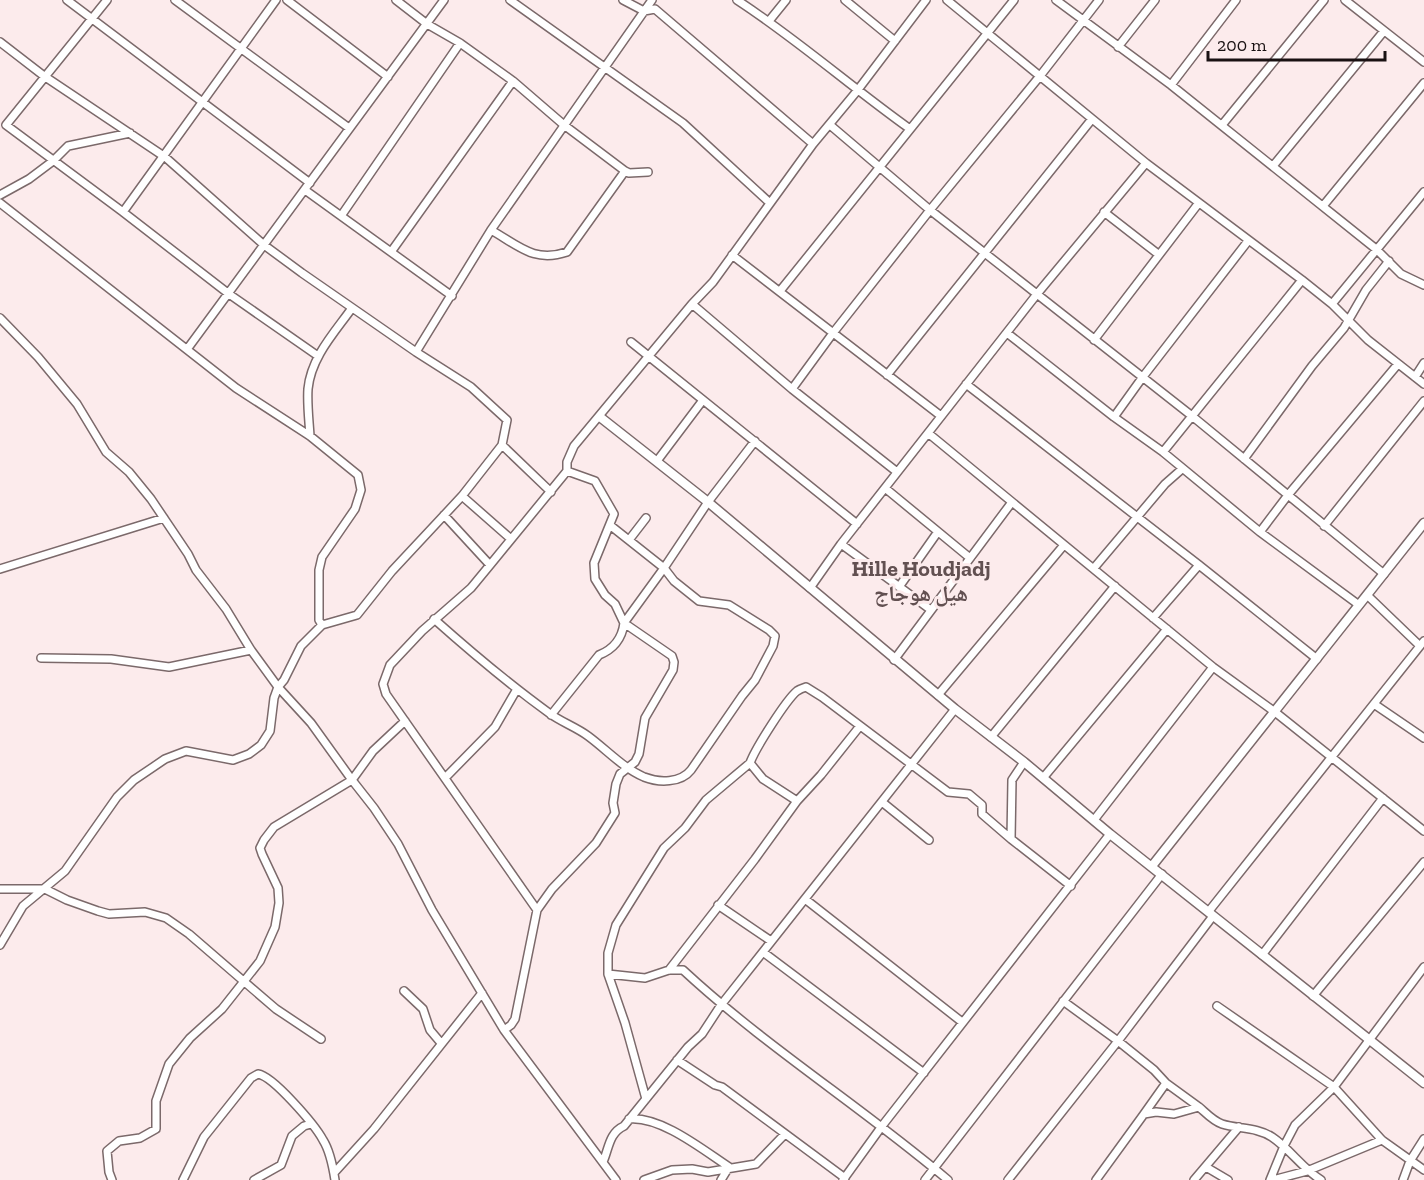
<svg xmlns="http://www.w3.org/2000/svg" width="1424" height="1180" viewBox="0 0 1424 1180" font-family="'Zilla Slab','Noto Naskh Arabic',serif">
<style>
.lines{fill:none;stroke-linecap:round;stroke-linejoin:round}
.minor-casing{stroke:#7b696a;stroke-width:10}
.tertiary-casing{stroke:#7b696a;stroke-width:11}
.minor{stroke:#fff;stroke-width:7}
.tertiary{stroke:#fff;stroke-width:8}
.labels{text-anchor:middle;stroke-width:6;stroke-linejoin:round;paint-order:stroke}
.neighbourhood-label{font-size:22px;font-weight:bold;fill:#625051;stroke:#fcebec}
</style>
<rect width="100%" height="100%" fill="#fcebec"/>
<g class="lines">
<defs>
<path id="minor" d="M 67,0 L 310,183
M 107,0 L 6,125 L 123,212
M 175,0 L 349,128
M 276,0 L 123,212 L 229,294 L 318,356
M 287,0 L 388,77
M 396,0 L 427,24 L 460,43 L 513,81 L 564,125 L 625,171 L 629,173 L 648,172
M 510,0 L 683,123 L 770,203
M 623,0 L 644,11 L 655,9 L 813,144
M 737,0 C 797,39 851,87 910,129
M 845,0 L 895,41
M 947,0 L 1146,163 L 1302,280 L 1332,304 L 1368,340 L 1424,384
M 1056,0 L 1171,85 L 1376,249 L 1401,274 L 1424,285
M 1345,0 L 1424,62
M 769,21 L 786,0
M 0,42 L 44,76 L 165,157 L 264,245 L 302,273 L 416,352 L 471,387 L 507,420 L 502,445 L 551,492
M 1118,47 L 1155,0
M 1171,85 L 1236,0
M 830,125 L 930,210 L 1192,416 L 1384,574
M 1222,125 L 1324,0
M 1273,166 L 1384,31
M 305,190 L 452,296
M 0,195 L 29,179 L 53,161 L 68,146 L 130,133
M 0,203 L 236,388 L 310,436 L 358,475 L 361,490 L 355,509 L 322,557 L 319,570 L 319,620 L 322,625
M 1323,206 L 1424,83
M 1104,212 L 1158,254
M 341,216 L 460,43
M 491,230 C 519,246 534,263 567,252 L 625,171
M 391,252 L 513,81
M 732,255 L 941,416
M 780,291 L 1014,0
M 692,304 L 792,389 L 897,472
M 1332,304 L 1424,192
M 0,318 L 38,357 L 77,404 L 106,452 L 129,472 L 151,499 L 188,554 L 196,570 L 226,609 L 251,650 L 278,687 L 311,723 L 352,780 L 374,808 L 398,844 L 432,910 L 504,1030 L 616,1180
M 1007,333 L 1114,417 L 1163,452 L 1260,532 L 1359,605
M 1094,340 L 1198,204
M 631,342 L 857,524
M 188,348 L 444,0
M 416,352 L 491,230 L 652,0
M 887,375 L 1092,119
M 1415,377 L 1424,363
M 966,384 L 1199,565 L 1317,659
M 792,389 L 833,333 L 930,210 L 1040,76 L 1099,0
M 1114,417 L 1142,378 L 1248,241
M 928,433 L 1213,667 L 1275,712 L 1424,831
M 310,436 C 309,420 307,404 308,389 C 311,357 335,332 352,308
M 1163,452 L 1302,280
M 1244,459 L 1312,366 L 1344,328 L 1366,290 L 1389,261
M 657,461 L 703,400
M 885,488 L 970,558
M 462,496 L 511,539
M 444,515 L 490,565
M 1324,526 L 1424,401
M 1260,532 L 1288,495 L 1398,364
M 629,540 L 646,518
M 841,544 L 931,610
M 1094,568 L 1165,484 L 1182,469
M 0,569 L 164,518
M 899,587 L 937,533
M 810,588 L 841,544 L 1037,294 L 1146,163
M 1367,595 L 1420,646
M 1153,618 L 1199,565
M 434,619 C 471,652 509,684 549,713 C 561,722 576,727 588,736 C 607,750 623,768 644,777 C 659,783 681,783 691,770 L 742,696 L 755,680 L 773,646 L 775,636 L 769,630 L 729,605 L 699,601 L 674,581 L 664,568 L 611,526
M 41,658 L 111,659 L 169,667 L 251,650
M 894,660 L 1012,502
M 938,695 L 1064,545
M 1374,704 L 1424,738
M 551,715 L 599,655 C 614,649 622,639 624,623 L 664,568 L 708,502 L 755,441
M 991,737 L 1115,586
M 1024,762 L 1012,780 L 1011,839 L 1071,886
M 445,778 L 495,727 L 517,689
M 1043,778 L 1167,629
M 797,801 L 763,779 L 750,763 C 755,749 786,700 797,691 C 800,689 803,688 806,687 L 822,697 L 948,792 L 969,794 L 982,805 L 982,814 L 1011,839
M 882,802 L 929,840
M 1094,820 L 1213,667
M 0,889 L 45,889 L 67,900 L 98,911 L 109,914 L 145,912 L 166,918 L 189,934 L 276,1009 L 321,1039
M 805,899 L 962,1022
M 718,905 L 771,941
M 537,910 L 386,694 L 383,684 L 390,665 L 422,631 L 471,588 L 490,565 L 567,471 L 567,462 L 574,446 L 692,304 L 713,282 L 813,144 L 857,91 L 926,0
M 1209,911 L 1424,641
M 0,945 L 23,906 L 65,871 L 117,797 L 134,780 L 165,759 L 186,751 L 233,760 L 249,754 L 261,745 L 270,731 L 274,698 L 278,687 L 284,680 L 301,646 L 322,625 L 357,615 L 392,571 L 462,496 L 502,445
M 763,952 L 924,1073
M 1262,955 L 1383,798
M 669,970 L 755,859 L 797,801 L 821,775 L 860,726
M 608,974 L 645,978 L 669,970 L 683,970 C 766,1047 862,1107 948,1180
M 404,991 L 423,1009 L 430,1030 L 441,1043
M 1313,996 L 1424,862
M 1063,1001 L 1118,1041 L 1154,1070 L 1166,1083 L 1199,1107
M 1217,1006 L 1334,1087 L 1382,1140 L 1424,1170
M 504,1030 L 511,1025 L 515,1019 L 537,910 L 552,889 L 596,843 L 615,813 L 613,803 L 616,784 L 620,774 L 635,762 L 639,754 L 645,718 L 673,670 L 674,662 L 672,656 L 624,623 L 615,604 L 605,595 L 595,579 L 594,563 L 614,514 L 595,481 L 567,471
M 677,1060 L 715,1085 L 722,1087 L 845,1178
M 646,1099 L 625,1023 L 608,974 L 608,953 L 616,925 L 664,848 L 685,828 L 706,800 L 750,763
M 1144,1114 L 1166,1083
M 629,1119 C 661,1116 703,1150 729,1167 L 721,1180
M 603,1162 C 609,1148 609,1133 624,1126 L 688,1047 L 702,1034 L 721,1005 L 955,709
M 1206,1167 L 1228,1180
M 334,1173 L 374,1129 L 482,993
M 112,1180 L 109,1172 L 107,1151 L 119,1141 L 140,1138 L 156,1129 L 156,1101 L 169,1064 L 190,1038 L 222,1009 L 260,961 L 275,927 L 279,903 L 278,888 L 262,854 L 260,848 L 264,840 L 274,827 L 352,780 L 373,751 L 405,721
M 183,1180 L 204,1137 L 251,1078 L 258,1074 C 273,1076 315,1125 323,1140 C 330,1151 333,1167 335,1180
M 254,1180 L 281,1165 L 292,1136 L 304,1126 L 311,1124
M 644,1180 L 672,1170 L 692,1169 L 708,1172 L 756,1164 L 785,1134
M 843,1180 L 882,1126 L 1110,834
M 925,1180 L 1162,874
M 1008,1180 L 1118,1041 L 1213,916
M 1096,1180 L 1144,1114 L 1156,1112 L 1174,1114 L 1199,1107 C 1206,1113 1213,1121 1222,1124 C 1238,1129 1257,1127 1272,1137 C 1290,1149 1302,1168 1321,1180
M 1194,1180 L 1239,1127
M 1270,1180 L 1284,1146 L 1295,1125 L 1334,1087 L 1424,967
M 1273,1180 L 1307,1171 L 1382,1140
M 1403,1180 L 1410,1161 L 1424,1139"/>
<path id="tertiary" d="M 600,417 L 708,502 L 955,709 L 1024,762 L 1110,834 L 1424,1083
M 1152,866 L 1424,523"/>
</defs>
<use href="#minor" class="minor-casing"/>
<use href="#tertiary" class="tertiary-casing"/>
<use href="#minor" class="minor"/>
<use href="#tertiary" class="tertiary"/>
</g>
<g class="labels">
<g class="neighbourhood-label">
<text x="921" y="576">Hille Houdjadj<tspan x="921" dy="25">هيل هوجاج</tspan></text>
</g>
</g>
<path d="M1208 51v9h177v-9" fill="none" stroke="#191112" stroke-width="3"/>
<text x="1217" y="51" font-size="18" fill="#191112" stroke="#fcebec" stroke-width="4.5" paint-order="stroke">200 m</text>
</svg>
